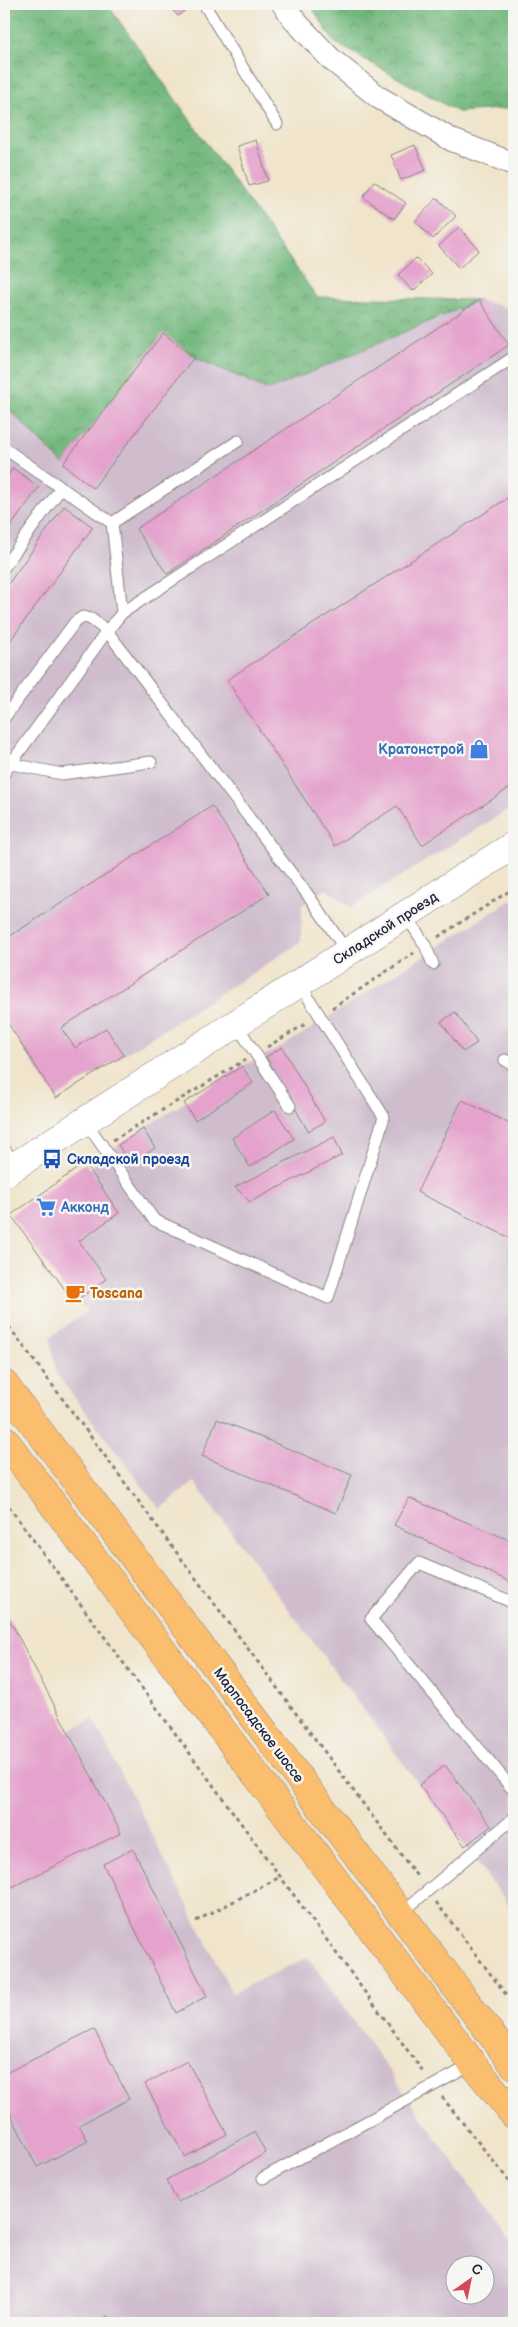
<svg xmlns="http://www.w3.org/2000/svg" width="518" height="2327" viewBox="0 0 518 2327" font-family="'Balsamiq Sans',sans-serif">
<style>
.industrial{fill:#cfbdce;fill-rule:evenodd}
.forest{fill:url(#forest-crowns);stroke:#4a6d5c}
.building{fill:#e4a2cc}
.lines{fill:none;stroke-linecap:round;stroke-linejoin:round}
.service-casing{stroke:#898382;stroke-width:13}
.minor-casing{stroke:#898382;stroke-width:24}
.tertiary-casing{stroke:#898382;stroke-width:29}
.primary-casing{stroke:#898382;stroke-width:29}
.path{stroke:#898382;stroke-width:3;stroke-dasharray:4 4;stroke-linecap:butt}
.service{stroke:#fff;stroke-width:11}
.minor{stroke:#fff;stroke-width:22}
.tertiary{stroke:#fff;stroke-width:28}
.primary{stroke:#fbbd6e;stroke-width:28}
.labels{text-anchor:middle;stroke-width:5;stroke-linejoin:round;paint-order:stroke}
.shop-label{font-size:14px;font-weight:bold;fill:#366cbe;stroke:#f6f6f2;text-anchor:end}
.street-label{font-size:14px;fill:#22223b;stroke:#f6f6f2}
.transit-label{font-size:14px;font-weight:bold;fill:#164399;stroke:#f6f6f2;text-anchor:start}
.food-label{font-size:14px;font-weight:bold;fill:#c56008;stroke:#f6f6f2;text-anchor:start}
</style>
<defs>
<pattern id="forest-crowns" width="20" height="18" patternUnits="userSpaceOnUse" patternTransform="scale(1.25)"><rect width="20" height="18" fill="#72b87d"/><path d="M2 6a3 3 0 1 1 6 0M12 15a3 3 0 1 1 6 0" fill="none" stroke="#5d9568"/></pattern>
</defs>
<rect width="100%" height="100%" fill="#f6f6f2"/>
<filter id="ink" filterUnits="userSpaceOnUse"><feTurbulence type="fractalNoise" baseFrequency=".02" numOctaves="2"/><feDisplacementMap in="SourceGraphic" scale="10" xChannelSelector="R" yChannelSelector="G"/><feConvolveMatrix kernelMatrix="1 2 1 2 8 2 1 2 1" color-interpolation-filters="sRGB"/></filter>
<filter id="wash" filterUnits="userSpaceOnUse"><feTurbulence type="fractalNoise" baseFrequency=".0096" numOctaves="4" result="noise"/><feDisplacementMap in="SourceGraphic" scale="20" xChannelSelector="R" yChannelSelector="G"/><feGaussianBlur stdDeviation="1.12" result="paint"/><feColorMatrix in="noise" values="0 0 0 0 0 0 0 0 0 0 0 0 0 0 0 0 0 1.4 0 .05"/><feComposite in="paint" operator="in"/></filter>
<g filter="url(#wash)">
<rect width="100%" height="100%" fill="#f0e4ca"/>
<path class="industrial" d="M 479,300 L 514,310 L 514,806 L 351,907 L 326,889 L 302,905 L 301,942 L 56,1098 L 4,1017 L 4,404 L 63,464 L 163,333 L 269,390 Z
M 514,898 L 514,1912 L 194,1482 L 160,1509 L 56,1373 L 50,1337 L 88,1310 L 74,1302 L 106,1279 L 79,1241 L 89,1169 L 118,1145 L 143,1129 L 242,1066 L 282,1047 Z
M 4,1609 L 67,1732 L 93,1719 L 232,1993 L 308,1957 L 514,2247 L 514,2323 L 4,2323 ZM 456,2264 L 486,2264 L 486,2294 L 456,2294 Z"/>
<path class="forest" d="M 4,4 L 107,4 L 317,297 L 479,300 L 269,390 L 194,357 L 163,334 L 63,464 L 4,404 Z
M 310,4 L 514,4 L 514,108 L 458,112 L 334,42 Z"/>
<g id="blocks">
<path class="building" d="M 167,4 L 193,4 L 178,16 Z
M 256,140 L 268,181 L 249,186 L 237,146 Z
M 415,145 L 426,170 L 401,180 L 391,155 Z
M 374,181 L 406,203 L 394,219 L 363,197 Z
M 437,198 L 456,216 L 433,239 L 415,221 Z
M 459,227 L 479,250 L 459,268 L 439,246 Z
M 416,258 L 432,274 L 413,291 L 398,275 Z
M 479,300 L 509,345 L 167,574 L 136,529 Z
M 163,333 L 194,357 L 93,488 L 63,464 Z
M 13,468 L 39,487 L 4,536 L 4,481 Z
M 514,494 L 514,785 L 422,845 L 397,806 L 335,846 L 227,680 Z
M 64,506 L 93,527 L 4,649 L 4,590 Z
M 212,806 L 269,894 L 61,1028 L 75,1048 L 106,1028 L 124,1055 L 56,1098 L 4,1017 L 4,940 Z
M 455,1012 L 477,1043 L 463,1052 L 441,1022 Z
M 282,1047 L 325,1122 L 308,1131 L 266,1057 Z
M 242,1066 L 253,1083 L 195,1120 L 184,1103 Z
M 462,1100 L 514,1126 L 514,1240 L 417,1192 Z
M 275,1110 L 294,1139 L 250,1167 L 232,1138 Z
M 143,1129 L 155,1148 L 130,1164 L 118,1145 Z
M 334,1137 L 342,1155 L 250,1202 L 235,1187 Z
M 85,1163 L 119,1213 L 79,1241 L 106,1279 L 74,1302 L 11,1215 Z
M 217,1419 L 352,1475 L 336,1513 L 202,1456 Z
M 409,1498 L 514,1542 L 514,1584 L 394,1525 Z
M 4,1609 L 121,1833 L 4,1891 Z
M 445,1765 L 491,1826 L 465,1846 L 419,1785 Z
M 133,1849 L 207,1996 L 176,2013 L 103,1864 Z
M 94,2029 L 129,2099 L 79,2125 L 88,2141 L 37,2167 L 4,2101 L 4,2074 Z
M 187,2061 L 227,2134 L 185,2157 L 145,2084 Z
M 254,2132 L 266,2153 L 178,2202 L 166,2180 Z
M 108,2316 L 111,2323 L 94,2323 Z"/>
</g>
</g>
<g filter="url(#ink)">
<use href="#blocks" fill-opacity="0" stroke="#898382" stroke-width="1"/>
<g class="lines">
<defs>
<path id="service" d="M 204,4 L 277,124
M 4,448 L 112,523
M 4,567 L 61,488
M 122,613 L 112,523 L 238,441
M 4,718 L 75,622 L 83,617 L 91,619 L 107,631 L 311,899 L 347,952
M 12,764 L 62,774 L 151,762
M 4,773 L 107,631 L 122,613 L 514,357
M 406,915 L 425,945 L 433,964
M 236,1024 L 290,1106
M 505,1060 L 514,1065
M 85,1121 L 154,1220 L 328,1298 L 384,1117 L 299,983
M 4,1148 L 15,1165
M 514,1603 L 419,1563 L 371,1619 L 514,1791
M 400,1914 L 514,1818
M 263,2178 L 473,2064"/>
<path id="minor" d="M 283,4 L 296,22 L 331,59 L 378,97 L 452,140 L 514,164"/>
<path id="tertiary" d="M 4,1173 L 514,845"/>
<path id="primary" d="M 4,1384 L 514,2065
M 4,1439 L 473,2064 L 514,2115"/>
</defs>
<use href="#service" class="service-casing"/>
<use href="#minor" class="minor-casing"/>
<use href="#tertiary" class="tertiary-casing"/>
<use href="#primary" class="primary-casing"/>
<path class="path" d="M 438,937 L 514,888
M 332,1008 L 414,953
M 267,1047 L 307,1023
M 113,1140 L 245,1060
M 4,1320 L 419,1879
M 4,1500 L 425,2074
M 436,1902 L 514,2005
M 196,1921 L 280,1877
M 442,2097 L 514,2187"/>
<use href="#service" class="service"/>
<use href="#minor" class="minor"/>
<use href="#tertiary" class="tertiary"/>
<use href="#primary" class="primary"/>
</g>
</g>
<defs>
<symbol id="shop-bare" viewBox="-9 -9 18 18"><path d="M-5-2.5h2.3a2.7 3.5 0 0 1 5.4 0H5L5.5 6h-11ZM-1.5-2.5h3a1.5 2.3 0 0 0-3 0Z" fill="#3f7fe0" stroke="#f6f6f2" stroke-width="2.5" paint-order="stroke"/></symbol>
<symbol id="bus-bare" viewBox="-9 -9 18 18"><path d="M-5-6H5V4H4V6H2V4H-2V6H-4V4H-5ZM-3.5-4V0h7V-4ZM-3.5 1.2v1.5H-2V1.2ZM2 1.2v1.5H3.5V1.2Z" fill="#1a4fb4" stroke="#f6f6f2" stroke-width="2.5" paint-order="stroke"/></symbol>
<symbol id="supermarket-bare" viewBox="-9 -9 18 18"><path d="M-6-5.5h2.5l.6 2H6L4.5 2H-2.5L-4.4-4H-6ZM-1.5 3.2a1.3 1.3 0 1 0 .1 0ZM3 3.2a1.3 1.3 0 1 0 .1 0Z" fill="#3f7fe0" stroke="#f6f6f2" stroke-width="2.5" paint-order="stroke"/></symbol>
<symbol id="cafe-bare" viewBox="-9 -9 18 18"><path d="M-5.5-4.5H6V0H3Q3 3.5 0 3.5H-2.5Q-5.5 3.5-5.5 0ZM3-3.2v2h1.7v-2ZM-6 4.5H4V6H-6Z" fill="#e8710a" stroke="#f6f6f2" stroke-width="2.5" paint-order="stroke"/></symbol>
</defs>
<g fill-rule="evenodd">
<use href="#shop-bare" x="465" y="735" width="28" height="28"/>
<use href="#bus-bare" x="38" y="1145" width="28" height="28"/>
<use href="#supermarket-bare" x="32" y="1193" width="28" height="28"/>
<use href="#cafe-bare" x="61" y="1279" width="28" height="28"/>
</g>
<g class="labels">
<g class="shop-label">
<text x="464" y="754">Кратонстрой</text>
<text x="61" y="1212" text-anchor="start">Акконд</text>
</g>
<g class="street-label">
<text transform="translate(385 928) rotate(-33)" y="5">Складской проезд</text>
<text transform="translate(259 1725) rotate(53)" y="5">Марпосадское шоссе</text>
</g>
<g class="transit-label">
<text x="67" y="1164">Складской проезд</text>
</g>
<g class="food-label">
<text x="90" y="1298">Toscana</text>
</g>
</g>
<rect width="518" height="2327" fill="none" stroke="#f6f6f2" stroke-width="20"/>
<g transform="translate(470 2280) rotate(33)"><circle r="24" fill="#f6f6f2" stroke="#a1a1a9"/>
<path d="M0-4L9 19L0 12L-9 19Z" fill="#d1495b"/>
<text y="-8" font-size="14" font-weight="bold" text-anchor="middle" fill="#22223b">С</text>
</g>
</svg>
